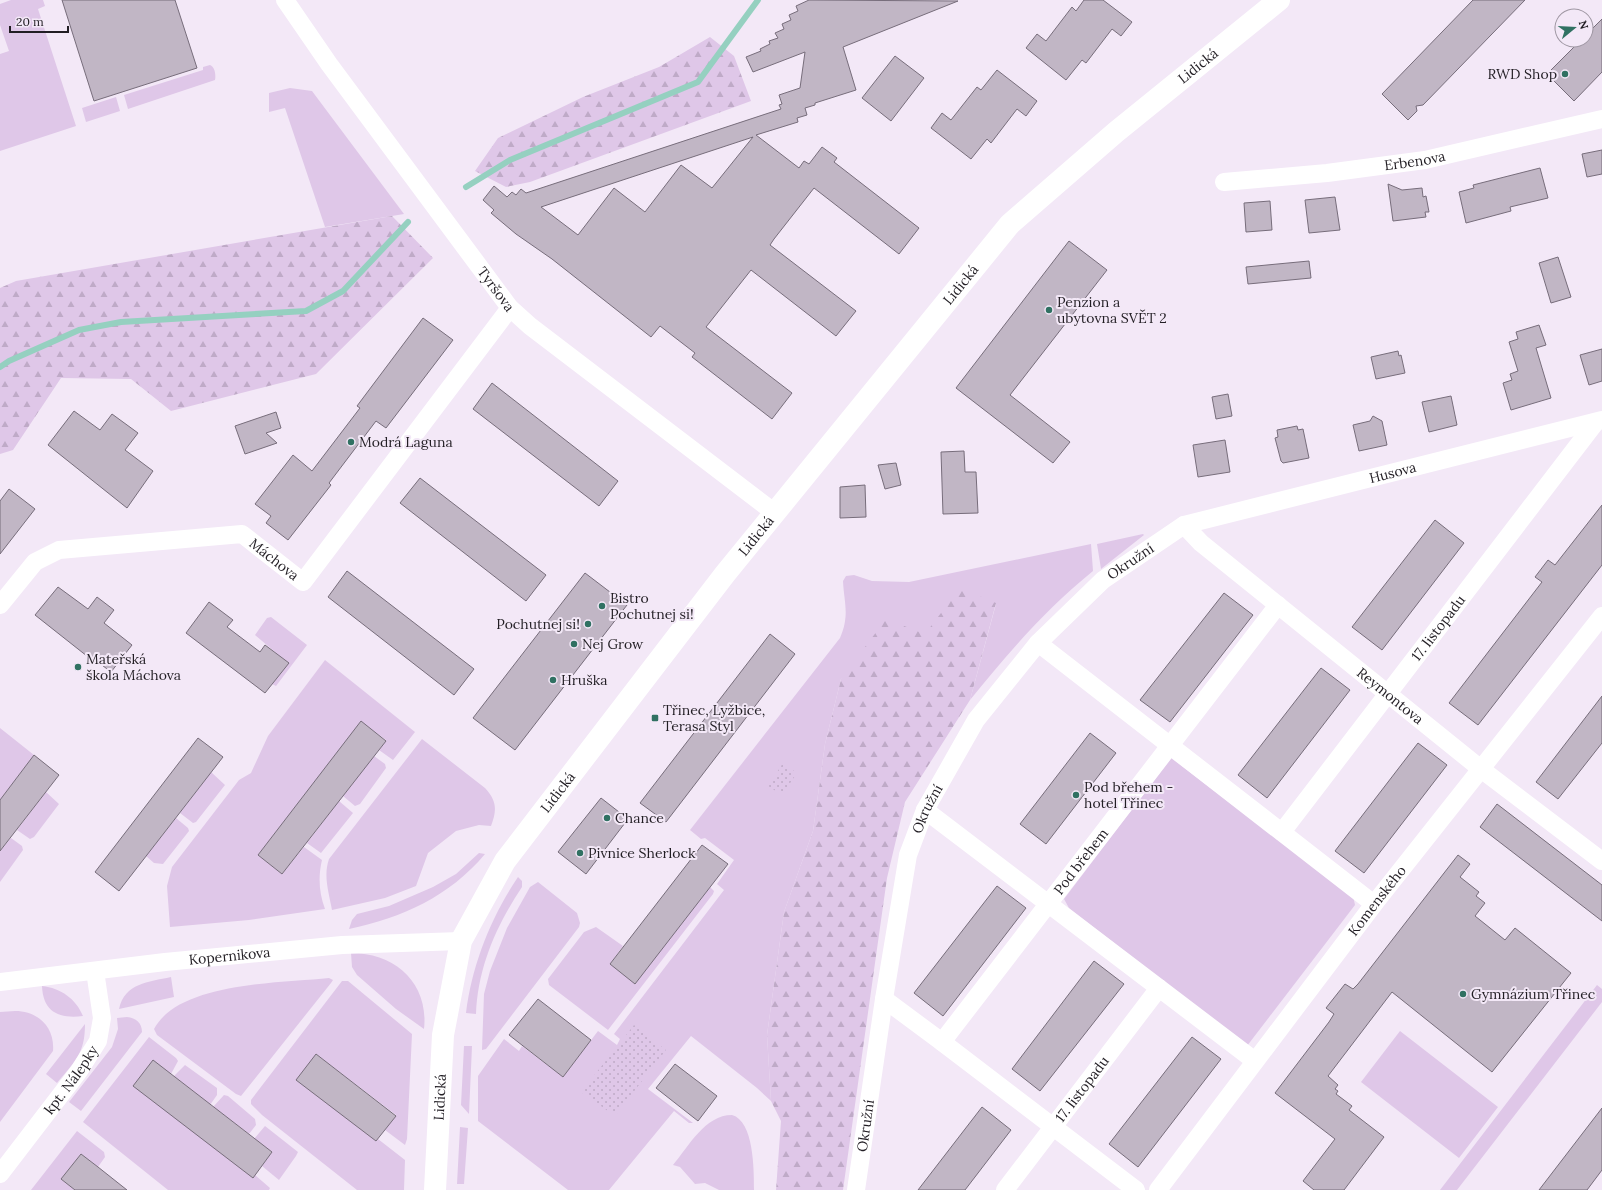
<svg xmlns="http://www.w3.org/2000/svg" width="1602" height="1190" viewBox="0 0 1602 1190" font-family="Lora,serif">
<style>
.grass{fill:#dfc7e8}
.forest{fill:url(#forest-firs)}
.park{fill:url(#park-dots)}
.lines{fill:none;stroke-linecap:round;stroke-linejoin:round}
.stream{stroke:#95d0c0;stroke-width:6}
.building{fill:#c1b6c5;stroke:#776d7b;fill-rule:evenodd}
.street{stroke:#fff;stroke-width:18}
.secondary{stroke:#fff;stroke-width:22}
.poi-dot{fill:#307162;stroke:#f3e8f7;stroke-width:1.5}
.labels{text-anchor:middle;stroke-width:4;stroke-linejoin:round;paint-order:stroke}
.street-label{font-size:14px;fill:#221e24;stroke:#f3e8f7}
.poi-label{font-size:14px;fill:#221e24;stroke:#f3e8f7;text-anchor:start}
</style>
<defs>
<pattern id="forest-firs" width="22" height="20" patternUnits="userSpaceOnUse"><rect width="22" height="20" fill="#dfc7e8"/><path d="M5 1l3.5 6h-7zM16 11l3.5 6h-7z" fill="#bfaac7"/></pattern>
<pattern id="park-dots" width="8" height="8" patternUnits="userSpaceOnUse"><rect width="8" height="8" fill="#dfc7e8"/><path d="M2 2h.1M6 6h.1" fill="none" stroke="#bfaac7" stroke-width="1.8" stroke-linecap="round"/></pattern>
</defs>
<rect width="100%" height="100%" fill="#f3e8f7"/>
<path class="grass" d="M 11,0 L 43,0 L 45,6 L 38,9 L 76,126 L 0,151 L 0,54 L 9,51 L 0,25 L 0,4 Z
M 210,65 C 215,67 216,75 215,80 L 128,109 L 124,95 L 203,70 L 203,67 Z
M 290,88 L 312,91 L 404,214 L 325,227 L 285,108 L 269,112 L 269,93 Z
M 116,97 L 120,111 L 86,122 L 82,108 Z
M 1143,534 L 1144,535 L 1101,569 L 1097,544 Z
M 1091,544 L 1093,571 C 1046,609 1007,654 970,700 L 996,604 L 925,635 L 841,679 L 825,744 L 813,831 L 784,912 L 767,1035 L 771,1101 L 757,1088 L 691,1036 L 648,1089 L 693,1123 L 689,1123 L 674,1111 L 609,1190 L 568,1190 L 478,1121 L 478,1076 L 504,1039 L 519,1051 L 522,1046 L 563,1077 L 598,1031 L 617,1045 L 620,1039 L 614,1034 L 724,890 L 717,884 L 734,860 L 705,838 L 701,839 L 690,830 L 840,638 C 850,615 844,603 843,581 L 846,576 L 854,575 L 872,581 L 909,582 Z
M 271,617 L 307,645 L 276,686 L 272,684 L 288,663 L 255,635 L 267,618 Z
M 325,660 L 415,732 L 393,760 L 379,750 L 386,740 L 361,722 L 258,855 L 282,874 L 304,847 L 322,860 C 318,877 319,893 325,909 L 249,920 L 170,927 L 167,886 L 172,867 L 239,780 L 251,773 L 268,736 Z
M 0,728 L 34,755 L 0,800 Z
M 422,739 L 485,788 C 497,801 497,810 491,826 L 479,825 L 456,831 L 428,853 L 416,886 L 385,898 L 332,910 C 329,893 323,876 329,859 Z
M 374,756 L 385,764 L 386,768 L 360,804 L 355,806 L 343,796 Z
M 1171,758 L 1353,896 L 1355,905 L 1247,1046 L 1069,908 L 1064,899 Z
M 211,772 L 225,785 L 196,822 L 193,823 L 180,813 Z
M 46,792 L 59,804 L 34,837 L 30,839 L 17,830 Z
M 339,801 L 353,813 L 321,853 L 307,843 Z
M 176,818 L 188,828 L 189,831 L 163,864 L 154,863 L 146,856 Z
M 11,838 L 22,846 L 23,850 L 0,882 L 0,851 Z
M 479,853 L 485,854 C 450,896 402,918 349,929 L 352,920 L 357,914 L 389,906 L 433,887 L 456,874 Z
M 518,877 L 522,881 L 522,887 C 496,926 478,967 476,1014 L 466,1013 C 472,965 491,917 518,877 Z
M 538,882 L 577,913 L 580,923 L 579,927 L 486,1049 L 482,1050 L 484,994 L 490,971 L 507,928 L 530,887 Z
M 710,887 L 714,891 L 713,894 L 608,1030 L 549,985 L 548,979 L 584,932 L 596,927 L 623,946 L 610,964 L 635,983 Z
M 351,953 C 395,953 429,983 424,1029 L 396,1009 L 357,975 L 352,967 Z
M 171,977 L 174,997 L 119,1009 C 125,983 148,982 171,977 Z
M 329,978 L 333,980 L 331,983 L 241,1096 L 236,1094 L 157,1035 L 154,1029 C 179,982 282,983 329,978 Z
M 342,981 L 348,981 L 412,1034 L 407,1139 L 405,1145 L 385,1130 L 396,1115 L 316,1054 L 376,1141 L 378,1139 L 405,1160 L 404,1190 L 357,1190 L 262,1115 L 251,1104 L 251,1100 Z
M 1597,985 L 1602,989 L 1602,1002 L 1457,1190 L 1440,1190 Z
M 42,986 C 61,988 76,999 83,1016 C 59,1019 43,1012 42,986 Z
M 15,1011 C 38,1011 55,1027 53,1051 L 0,1122 L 0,1012 Z
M 127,1017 C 136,1018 142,1023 142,1032 L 81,1111 L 69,1102 L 112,1047 L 118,1029 L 117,1018 Z
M 85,1024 C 85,1054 75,1061 57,1083 L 46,1074 Z
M 1400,1031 L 1498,1107 L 1459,1158 L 1361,1082 Z
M 149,1037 L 176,1058 L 178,1061 L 171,1074 L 255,1175 L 270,1188 L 269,1190 L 168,1190 L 83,1122 Z
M 464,1046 L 472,1046 L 469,1114 L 461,1105 Z
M 185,1065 L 217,1088 L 217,1095 L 210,1105 L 174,1076 Z
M 224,1095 L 228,1096 L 255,1119 L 256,1125 L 249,1134 L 213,1107 Z
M 732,1115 C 754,1121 754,1170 754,1190 L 719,1190 L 705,1183 L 695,1184 L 680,1167 L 673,1165 C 689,1146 705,1115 732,1115 Z
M 265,1126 L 298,1152 L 296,1156 L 279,1180 L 262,1166 L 272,1152 L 254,1139 Z
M 460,1127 L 468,1128 L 464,1184 L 457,1184 Z
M 77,1131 L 104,1152 L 105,1157 L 98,1167 L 81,1154 L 61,1179 L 75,1190 L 31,1190 Z"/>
<path class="forest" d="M 710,37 L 734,56 L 751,101 L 530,182 L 506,187 L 475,171 L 498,138 L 583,97 L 659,67 Z
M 392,216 L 433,258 L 316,374 L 171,411 L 131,379 L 61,378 L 13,450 L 0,454 L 0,288 L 16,281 Z
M 960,588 L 996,603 L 970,700 L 905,802 L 887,878 L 843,1190 L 776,1190 L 781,1121 L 771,1101 L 767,1035 L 784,912 L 813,831 L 825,744 L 841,679 L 886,619 L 925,634 Z"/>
<path class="park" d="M 783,763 L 797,773 L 782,795 L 768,786 Z
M 634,1025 L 666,1050 L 615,1116 L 581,1092 Z"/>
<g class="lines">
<path class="stream" d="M 466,187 L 510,160 L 698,82 L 758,0
M 0,367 L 9,361 L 79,330 L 121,322 L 306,311 L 343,291 L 408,222"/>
</g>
<path class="building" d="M 62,0 L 175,0 L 197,68 L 94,101 Z
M 809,0 L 958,1 L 843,47 L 856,90 L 815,103 L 815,105 L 805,108 L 807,115 L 797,118 L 798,122 L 756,135 L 799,168 L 804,161 L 809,164 L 822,147 L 837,158 L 834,162 L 919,228 L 899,254 L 814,188 L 774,239 L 770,245 L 856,311 L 836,336 L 751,270 L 710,322 L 706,327 L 792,393 L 772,419 L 692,357 L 695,353 L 660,326 L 651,337 L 552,259 L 516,234 L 491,213 L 494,210 L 483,200 L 494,186 L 507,197 L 512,192 L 516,195 L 521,189 L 526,193 L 781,109 L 779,105 L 782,104 L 779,95 L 800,88 L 805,52 L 753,72 L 746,57 L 761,51 L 760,49 L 770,44 L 769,41 L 778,38 L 775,33 L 784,29 L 782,24 L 791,20 L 789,15 L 798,11 L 796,6 ZM 753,137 L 712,188 L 681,165 L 645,212 L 614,188 L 578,235 L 541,207 Z
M 1084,0 L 1103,0 L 1132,22 L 1121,36 L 1112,29 L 1086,63 L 1082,60 L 1066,80 L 1026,48 L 1037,34 L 1046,41 L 1072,7 L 1076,11 Z
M 1473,0 L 1525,0 L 1423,105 L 1416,106 L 1417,111 L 1408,120 L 1382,94 Z
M 1602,19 L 1602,72 L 1574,101 L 1547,74 L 1581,40 L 1586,40 L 1586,35 Z
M 895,56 L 924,78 L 891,121 L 862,98 Z
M 997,70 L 1037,101 L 1026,116 L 1017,109 L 991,143 L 987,139 L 971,159 L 931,128 L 942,113 L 951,120 L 977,87 L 981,90 Z
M 1602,150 L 1602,174 L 1587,177 L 1582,154 Z
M 1540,168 L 1548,198 L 1510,207 L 1511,211 L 1466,223 L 1459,192 L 1474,188 L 1473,185 Z
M 1388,184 L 1402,190 L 1422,188 L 1423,197 L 1426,196 L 1429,212 L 1425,212 L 1426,217 L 1393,221 Z
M 1335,197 L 1340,230 L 1309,233 L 1305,200 Z
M 1270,201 L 1272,230 L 1246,232 L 1244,203 Z
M 1069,241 L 1107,270 L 1010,395 L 1070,442 L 1053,463 L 956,388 Z
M 1558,257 L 1571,297 L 1551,303 L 1539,263 Z
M 1309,261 L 1311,278 L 1248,284 L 1246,267 Z
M 423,318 L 453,340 L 386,428 L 376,421 L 329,483 L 331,485 L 288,540 L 266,523 L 271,516 L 255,504 L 293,455 L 312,471 L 360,408 L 357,406 Z
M 1539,325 L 1546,345 L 1536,348 L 1551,398 L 1511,410 L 1503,383 L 1512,380 L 1510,374 L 1518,371 L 1509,342 L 1518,339 L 1516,332 Z
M 1602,349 L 1602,381 L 1589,385 L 1580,355 Z
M 1398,351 L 1399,356 L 1401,355 L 1405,373 L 1376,379 L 1371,357 Z
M 492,383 L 618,481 L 599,506 L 473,409 Z
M 1228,394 L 1232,416 L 1216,419 L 1212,397 Z
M 1451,396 L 1457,425 L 1429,432 L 1422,402 Z
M 74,411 L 100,430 L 112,414 L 138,433 L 125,450 L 153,471 L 127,508 L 48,445 Z
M 276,412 L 281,428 L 266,433 L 277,443 L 245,454 L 235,426 Z
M 1373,416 L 1382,421 L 1387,445 L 1359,451 L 1353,425 L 1370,421 Z
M 1297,426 L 1298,430 L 1303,429 L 1309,458 L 1283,463 L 1281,461 L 1275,438 L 1278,437 L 1277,430 Z
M 1225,440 L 1230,472 L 1198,477 L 1193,445 Z
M 964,451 L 965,472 L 976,472 L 978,513 L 943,514 L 941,452 Z
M 896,463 L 901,485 L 885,489 L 878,465 Z
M 420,478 L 546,575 L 526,601 L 400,503 Z
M 865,485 L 866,517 L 840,518 L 840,487 Z
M 9,489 L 35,509 L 0,554 L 0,501 Z
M 1602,505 L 1602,565 L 1478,725 L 1449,703 L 1542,582 L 1535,577 L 1548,560 L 1555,565 Z
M 1435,520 L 1464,543 L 1382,650 L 1352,627 Z
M 347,571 L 474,669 L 454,695 L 328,597 Z
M 585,573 L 627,605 L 515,750 L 473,718 Z
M 58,587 L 88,609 L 97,597 L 114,610 L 104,623 L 132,645 L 111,672 L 98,662 L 97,664 L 35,615 Z
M 1224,593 L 1253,615 L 1170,722 L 1140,700 Z
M 209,602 L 233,620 L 227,627 L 260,652 L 265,645 L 289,663 L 265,693 L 186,633 Z
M 770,634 L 795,654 L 666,822 L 640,803 Z
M 1321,668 L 1350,690 L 1267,798 L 1238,775 Z
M 1602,696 L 1602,743 L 1558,799 L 1536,782 Z
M 361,721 L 386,741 L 282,874 L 258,855 Z
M 1090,733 L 1116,753 L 1046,844 L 1020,824 Z
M 198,738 L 223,757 L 119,891 L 95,872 Z
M 1418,743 L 1447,765 L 1364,873 L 1335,851 Z
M 34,755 L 59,775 L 0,851 L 0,800 Z
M 601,798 L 628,819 L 586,874 L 558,852 Z
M 1497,804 L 1602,885 L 1602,921 L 1480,827 Z
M 702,845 L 728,864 L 635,984 L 610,964 Z
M 1458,855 L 1470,864 L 1460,877 L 1479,892 L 1476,896 L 1485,903 L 1475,916 L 1505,940 L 1515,928 L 1571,973 L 1492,1072 L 1392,992 L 1328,1076 L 1338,1085 L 1335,1089 L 1338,1091 L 1336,1094 L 1352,1106 L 1349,1110 L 1384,1137 L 1344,1190 L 1314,1190 L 1303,1181 L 1335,1139 L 1275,1093 L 1329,1022 L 1334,1014 L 1326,1008 L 1345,984 L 1353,989 L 1358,984 Z
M 997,886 L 1026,908 L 943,1016 L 914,993 Z
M 1094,961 L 1124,984 L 1040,1091 L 1012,1069 Z
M 538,999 L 591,1040 L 563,1077 L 509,1035 Z
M 1192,1037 L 1221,1059 L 1138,1167 L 1109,1144 Z
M 316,1054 L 396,1116 L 376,1141 L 296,1080 Z
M 153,1060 L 272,1152 L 253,1178 L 133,1086 Z
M 675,1064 L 717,1096 L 698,1121 L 656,1088 Z
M 982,1107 L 1011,1130 L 965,1190 L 918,1190 Z
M 1602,1108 L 1602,1170 L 1587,1190 L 1539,1190 Z
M 81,1154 L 98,1167 L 127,1190 L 75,1190 L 61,1179 Z"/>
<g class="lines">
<g class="street">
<path id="s1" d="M 285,0 L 329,64 L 510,308 L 530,326 L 775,513"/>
<path id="s2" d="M 1224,182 L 1327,173 L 1425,160 L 1602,119"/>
<path id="s3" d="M 1184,525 L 1201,543 L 1481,769 L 1602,861"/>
<path id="s4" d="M 0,605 L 35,562 L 59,550 L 242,534 L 303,582 L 510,308"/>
<path d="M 1038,643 L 1374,904"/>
<path d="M 925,810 L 1255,1061"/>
<path id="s5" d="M 1282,832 L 1595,423"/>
<path id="s6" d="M 0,982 L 165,962 L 342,945 L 461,941"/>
<path id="s7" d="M 884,999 L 942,1042 L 1278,605"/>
<path d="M 942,1042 L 1136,1190"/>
<path id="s8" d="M 0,1174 L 79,1071 L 98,1041 L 102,1018 L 95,971"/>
<path id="s9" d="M 856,1190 L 884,999 L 908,855 L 925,810 L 976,720 L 1038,643 L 1103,580 L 1184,525 L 1602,420"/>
<path id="s10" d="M 1005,1190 L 1159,988"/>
<path id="s11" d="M 1158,1190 L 1374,904 L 1602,616"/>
</g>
<path class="secondary" id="s12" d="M 435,1190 L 443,1035 L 461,941 L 505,861 L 725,574 L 1010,224 L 1116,132 L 1279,0"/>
</g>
<g class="poi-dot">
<circle cx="1565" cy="74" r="4"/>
<circle cx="1049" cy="310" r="4"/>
<circle cx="351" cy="442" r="4"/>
<circle cx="602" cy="606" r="4"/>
<circle cx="588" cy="624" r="4"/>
<circle cx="574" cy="644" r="4"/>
<circle cx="78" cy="667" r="4"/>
<circle cx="553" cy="680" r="4"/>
<rect x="651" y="714" width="8" height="8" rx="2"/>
<circle cx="1076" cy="795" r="4"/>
<circle cx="607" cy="818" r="4"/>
<circle cx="580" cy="853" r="4"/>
<circle cx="1463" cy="994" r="4"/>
</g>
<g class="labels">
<g class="street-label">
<text dy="5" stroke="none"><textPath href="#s12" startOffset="1401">Lidická</textPath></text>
<text dy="5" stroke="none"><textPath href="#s2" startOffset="192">Erbenova</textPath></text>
<text dy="5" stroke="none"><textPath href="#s12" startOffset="1077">Lidická</textPath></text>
<text dy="5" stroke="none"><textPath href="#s1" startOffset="358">Tyršova</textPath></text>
<text dy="5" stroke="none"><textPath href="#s9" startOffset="993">Husova</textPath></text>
<text dy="5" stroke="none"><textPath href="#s12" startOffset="753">Lidická</textPath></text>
<text dy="5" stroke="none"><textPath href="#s4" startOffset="307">Máchova</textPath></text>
<text dy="5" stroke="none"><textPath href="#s9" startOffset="713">Okružní</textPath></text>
<text dy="5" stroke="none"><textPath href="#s5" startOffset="257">17. listopadu</textPath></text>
<text dy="5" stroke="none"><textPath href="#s3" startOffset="268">Reymontova</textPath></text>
<text dy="5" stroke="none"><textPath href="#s12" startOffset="429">Lidická</textPath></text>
<text dy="5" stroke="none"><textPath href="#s9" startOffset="389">Okružní</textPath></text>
<text dy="5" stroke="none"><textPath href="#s7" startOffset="300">Pod břehem</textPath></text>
<text dy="5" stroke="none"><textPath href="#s11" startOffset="363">Komenského</textPath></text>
<text dy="5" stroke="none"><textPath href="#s6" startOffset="231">Kopernikova</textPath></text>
<text dy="5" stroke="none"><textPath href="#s8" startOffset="118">kpt. Nálepky</textPath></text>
<text dy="5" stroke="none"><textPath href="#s10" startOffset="127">17. listopadu</textPath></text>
<text dy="5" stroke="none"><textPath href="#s12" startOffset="93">Lidická</textPath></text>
<text dy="5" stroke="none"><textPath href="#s9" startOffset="65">Okružní</textPath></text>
</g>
<g class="poi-label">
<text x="1557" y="79" text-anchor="end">RWD Shop</text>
<text x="1057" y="307">Penzion a<tspan x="1057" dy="16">ubytovna SVĚT 2</tspan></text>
<text x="359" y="447">Modrá Laguna</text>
<text x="610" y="603">Bistro<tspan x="610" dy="16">Pochutnej si!</tspan></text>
<text x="580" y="629" text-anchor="end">Pochutnej si!</text>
<text x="582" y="649">Nej Grow</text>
<text x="86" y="664">Mateřská<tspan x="86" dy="16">škola Máchova</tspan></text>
<text x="561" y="685">Hruška</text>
<text x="663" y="715">Třinec, Lyžbice,<tspan x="663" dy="16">Terasa Styl</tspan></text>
<text x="1084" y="792">Pod břehem -<tspan x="1084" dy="16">hotel Třinec</tspan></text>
<text x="615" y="823">Chance</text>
<text x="588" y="858">Pivnice Sherlock</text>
<text x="1471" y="999">Gymnázium Třinec</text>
</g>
</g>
<g transform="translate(1574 28) rotate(72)"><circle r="19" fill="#f3e8f7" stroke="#9f97a3"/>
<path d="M0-3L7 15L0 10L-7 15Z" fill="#307162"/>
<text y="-6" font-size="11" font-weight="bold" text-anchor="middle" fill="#221e24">N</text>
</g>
<path d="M10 26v6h58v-6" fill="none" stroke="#221e24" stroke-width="2"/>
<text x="16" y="26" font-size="12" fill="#221e24" stroke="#f3e8f7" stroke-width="3" paint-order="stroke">20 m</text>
</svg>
